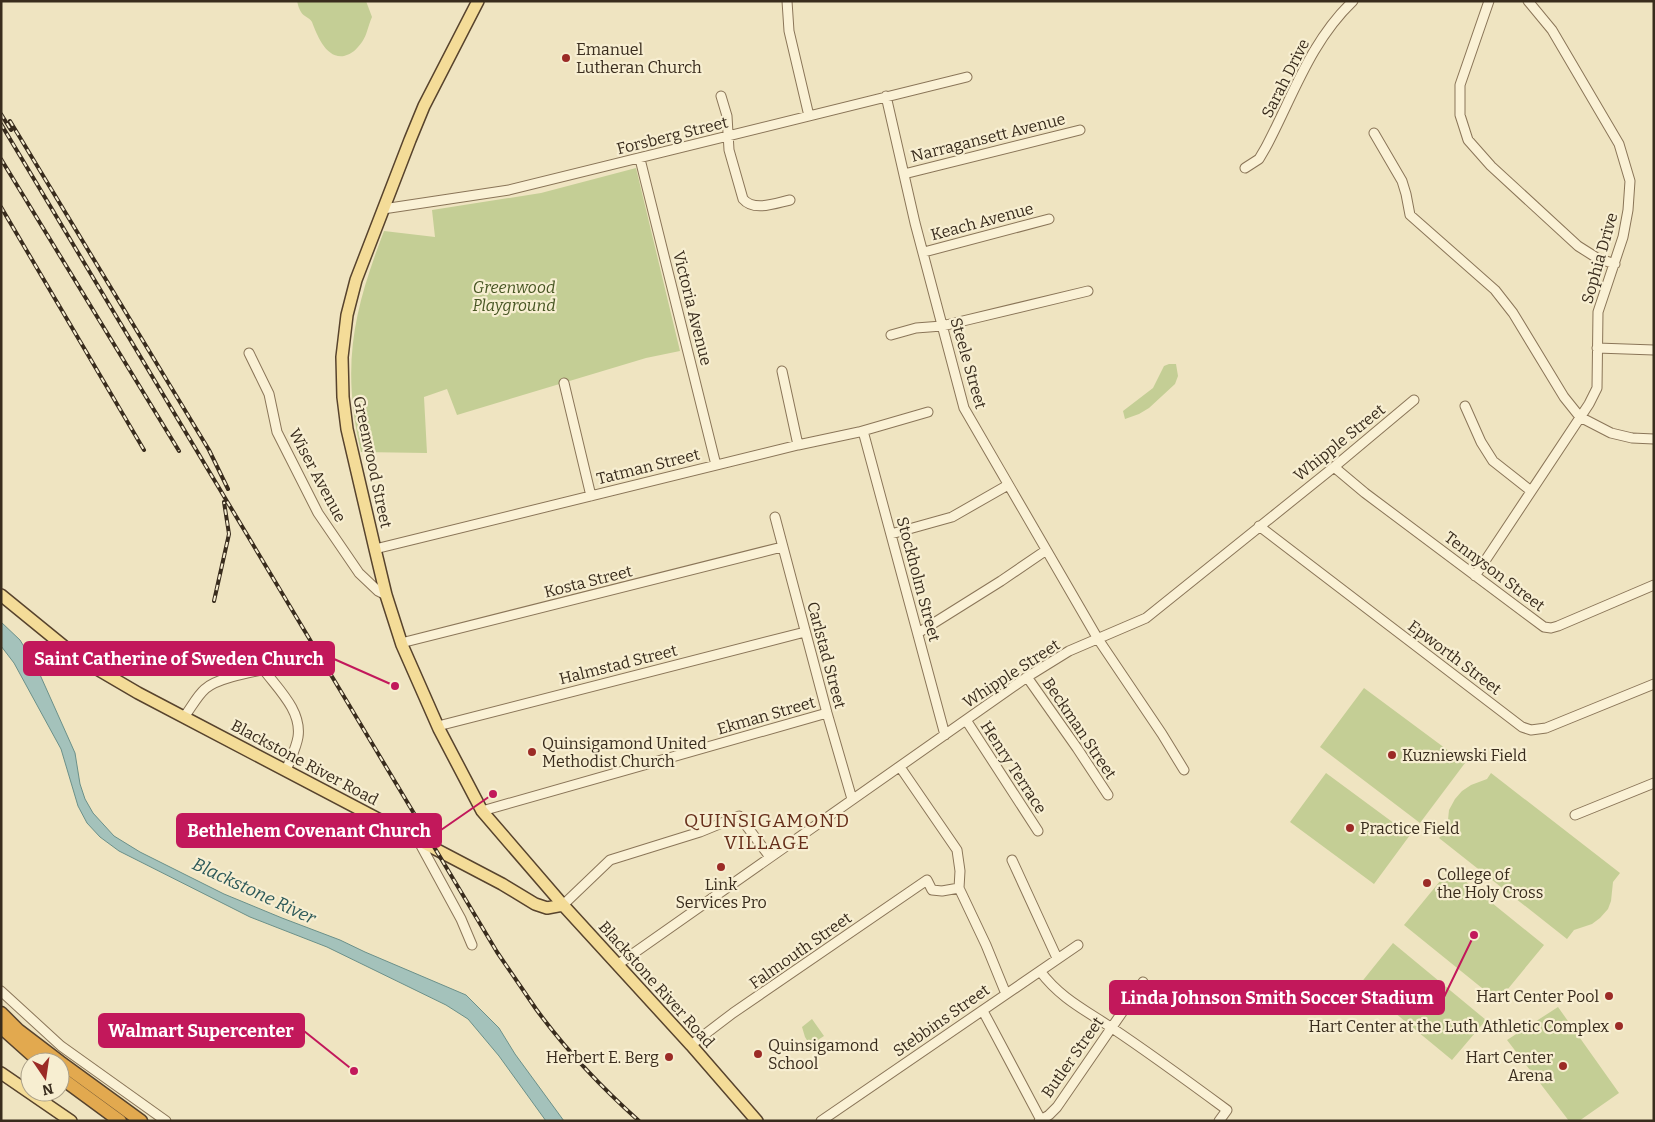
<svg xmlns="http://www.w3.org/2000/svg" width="1655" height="1122" viewBox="0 0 1655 1122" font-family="Bitter,serif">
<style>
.green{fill:#c4ce95}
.water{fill:#a4c2bb;stroke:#6b9089}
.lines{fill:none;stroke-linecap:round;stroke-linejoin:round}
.minor-casing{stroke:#8a7558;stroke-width:11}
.major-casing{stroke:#57432d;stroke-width:14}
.highway-casing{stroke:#57432d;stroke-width:15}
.minor{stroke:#faf1d5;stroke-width:9}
.major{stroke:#f4dc98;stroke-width:11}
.highway{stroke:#e2a94f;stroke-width:12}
.rail-casing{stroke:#392c1d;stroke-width:4}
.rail{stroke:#f7eed1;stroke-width:2;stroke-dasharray:5.5;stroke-linecap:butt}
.poi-dot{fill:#9b2b26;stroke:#f7eed1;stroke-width:2}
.labels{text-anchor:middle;stroke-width:4.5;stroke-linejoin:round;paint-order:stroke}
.poi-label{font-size:16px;fill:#392c1d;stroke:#f7eed1;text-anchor:start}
.street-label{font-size:16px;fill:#392c1d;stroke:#f7eed1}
.park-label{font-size:16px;font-style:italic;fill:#475623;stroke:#f7eed1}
.water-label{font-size:18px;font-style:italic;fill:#2c5959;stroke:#f7eed1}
.quarter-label{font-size:19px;letter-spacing:1px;fill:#672f1b;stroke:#f7eed1}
.leader{fill:none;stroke:#c2185b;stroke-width:2}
.callout-dot{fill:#c2185b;stroke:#f7eed1;stroke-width:2}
.callout{fill:#c2185b;stroke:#c2185b;stroke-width:2}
.callout-label{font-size:18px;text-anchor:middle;font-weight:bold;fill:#fff}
</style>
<rect width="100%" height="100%" fill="#efe4c1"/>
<path class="green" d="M 297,1 L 366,1 L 372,17 C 368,26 367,35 362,42 C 357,49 352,54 344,56 C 326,59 317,35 312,22 C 309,17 304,17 301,12 C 299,9 298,5 297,1 Z
M 636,168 L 680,351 L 646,358 L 457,415 L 447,389 L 424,397 L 427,453 L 361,452 C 341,366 353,312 384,231 L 435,237 L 432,210 L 541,193 Z
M 1169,364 L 1176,364 L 1178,376 L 1175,384 L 1149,408 L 1139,414 L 1125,419 L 1123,411 L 1153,388 L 1164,366 Z
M 1364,688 L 1465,763 L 1420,823 L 1320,747 Z
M 1326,773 L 1410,835 L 1374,884 L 1290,822 Z
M 1491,773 L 1620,873 L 1613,882 L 1611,901 L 1608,909 L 1600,918 L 1592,924 L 1574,930 L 1567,939 L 1439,838 L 1447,830 L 1449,810 L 1455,799 L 1462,791 L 1471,785 L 1487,779 Z
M 1450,869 L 1544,945 L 1498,1001 L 1404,925 Z
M 1393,943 L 1486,1020 L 1452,1060 L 1360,984 Z
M 1558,1007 L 1619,1093 L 1579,1121 L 1569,1121 L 1507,1040 Z
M 812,1019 L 824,1036 L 810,1045 L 805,1037 L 802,1027 Z"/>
<path class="water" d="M 1,622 L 20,640 L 37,668 L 71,744 L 75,753 L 80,784 L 85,799 L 93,813 L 114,836 L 140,852 L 224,894 L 282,918 L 340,940 L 365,952 L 466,995 L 499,1028 L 515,1054 L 564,1121 L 546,1121 L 499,1056 L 468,1019 L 446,1005 L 327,947 L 250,917 L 119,851 L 100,837 L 87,823 L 78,806 L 61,749 L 14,663 L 1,646 Z"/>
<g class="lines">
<defs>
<path id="minor" d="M 787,1 L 789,31 L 809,116
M 1489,1 L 1460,85 L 1460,115 L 1468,140 L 1491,166 L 1578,246 L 1597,258 L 1615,264
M 721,96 L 727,116 L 729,150 L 743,199 C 754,212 776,203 790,200
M 886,96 L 915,223 L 964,408 L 1098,639 L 1162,734 L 1184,770
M 1374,133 L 1402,181 L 1406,194 L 1410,215 L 1495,290 L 1513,313 L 1564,397 L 1580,417 L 1611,433 L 1632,438 L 1654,439
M 640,159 L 716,465
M 1245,168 L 1259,159 L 1266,147 C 1293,96 1310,42 1353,1
M 904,174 L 1080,130
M 383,209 L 509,190 L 967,77
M 924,252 L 1049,219
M 891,335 L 916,328 L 942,326 L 1088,291
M 1597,348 L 1654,350
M 249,353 L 269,394 L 277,432 L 318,513 L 359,573 L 378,591 L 386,595
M 782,371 L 798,445
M 564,383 L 591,496
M 1465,406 L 1481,442 L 1493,461 L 1531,491
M 863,431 L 945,735
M 1334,467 L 1365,493 L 1544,627 L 1551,628 L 1558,626 L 1654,585
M 775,517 L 827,713 L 852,799
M 1259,526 L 1522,727 L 1531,730 L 1546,728 L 1654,684
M 891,534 L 952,517 L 1008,485
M 375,549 L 798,445 L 859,432 L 928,412
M 1475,576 L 1589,404 L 1597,388 L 1598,312 L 1623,237 L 1628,210 L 1630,181 L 1619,144 L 1552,30 L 1528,1
M 918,633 L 1001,581 L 1045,551
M 401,643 L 782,547
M 264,670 C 278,689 302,711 298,737 C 296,749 290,759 286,771
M 1027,677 L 1077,748 L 1108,795
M 184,717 C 191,708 197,696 205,689 C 218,677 258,671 276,667
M 966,720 L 1038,831
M 438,726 L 805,632
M 900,767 L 957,850 L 960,871 L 959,888 L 986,945 L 1006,994
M 482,811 L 827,713
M 1575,815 L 1654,783
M 418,840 L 461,919 L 472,945
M 1012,860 L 1057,958
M 563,905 L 610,860 L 700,832 L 739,816 L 770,857
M 617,965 L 1027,677 L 1069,651 L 1146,618 L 1334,467 L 1414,400
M 1040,971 C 1060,998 1085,1010 1112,1028 C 1151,1054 1189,1082 1227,1110 L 1219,1121
M 1,991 L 61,1046 L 166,1121
M 983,1011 L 1041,1120
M 691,1045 L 733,1013 L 927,880 L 932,890 L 942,891 L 959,888
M 821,1121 L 1078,945
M 1039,1121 L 1049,1115 L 1057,1107 L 1143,982"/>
<path id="major" d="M 478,1 L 424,106 L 410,140 L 356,280 L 347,315 L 342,357 L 343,397 L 347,429 L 375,549 L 386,595 L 402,645 L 439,729 L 482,811 L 563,905 L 691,1045 L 757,1121
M 1,595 L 66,648 L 97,669 L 138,693 L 502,884 L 535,904 L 547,908 L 563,905
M 1,1073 L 71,1121"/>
<path id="highway" d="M 1,1013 L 18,1030 L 60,1062
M 1,1027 L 40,1062
M 60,1062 L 141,1121
M 60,1077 L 120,1121"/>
</defs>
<use href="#minor" class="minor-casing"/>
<use href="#major" class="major-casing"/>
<use href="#highway" class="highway-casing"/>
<use href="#minor" class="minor"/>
<use href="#major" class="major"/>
<use href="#highway" class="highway"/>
<defs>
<path id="rail" d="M 1,114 L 11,130
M 10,121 L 209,450 L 228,489
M 1,124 L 497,952 C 510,971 523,990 536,1009 C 566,1050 601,1087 639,1121
M 1,159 L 179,451
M 1,207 L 144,450
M 214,601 L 229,534 L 224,502"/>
</defs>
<use href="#rail" class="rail-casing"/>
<use href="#rail" class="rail"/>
</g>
<g class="poi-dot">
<circle cx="566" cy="58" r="5"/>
<circle cx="532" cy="752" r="5"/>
<circle cx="1392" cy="755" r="5"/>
<circle cx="1350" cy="828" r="5"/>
<circle cx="721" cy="867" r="5"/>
<circle cx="1427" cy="883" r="5"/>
<circle cx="1609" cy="996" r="5"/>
<circle cx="1619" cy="1026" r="5"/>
<circle cx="758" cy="1054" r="5"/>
<circle cx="669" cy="1057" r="5"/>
<circle cx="1563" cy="1066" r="5"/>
</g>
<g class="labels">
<g class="poi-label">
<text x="576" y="55">Emanuel<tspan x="576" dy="18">Lutheran Church</tspan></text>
<text x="542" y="749">Quinsigamond United<tspan x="542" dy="18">Methodist Church</tspan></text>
<text x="1402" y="761">Kuzniewski Field</text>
<text x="1360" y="834">Practice Field</text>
<text x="1437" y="880">College of<tspan x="1437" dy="18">the Holy Cross</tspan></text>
<text x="721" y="890" text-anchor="middle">Link<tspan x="721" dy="18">Services Pro</tspan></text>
<text x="1599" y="1002" text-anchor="end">Hart Center Pool</text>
<text x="1609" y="1032" text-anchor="end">Hart Center at the Luth Athletic Complex</text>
<text x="768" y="1051">Quinsigamond<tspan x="768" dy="18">School</tspan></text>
<text x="659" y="1063" text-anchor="end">Herbert E. Berg</text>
<text x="1553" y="1063" text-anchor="end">Hart Center<tspan x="1553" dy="18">Arena</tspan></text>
</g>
<g class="street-label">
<text transform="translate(1285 78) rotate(-63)" y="6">Sarah Drive</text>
<text transform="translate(672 135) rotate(-14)" y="6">Forsberg Street</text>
<text transform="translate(988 137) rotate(-14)" y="6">Narragansett Avenue</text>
<text transform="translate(982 221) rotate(-15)" y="6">Keach Avenue</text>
<text transform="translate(1599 258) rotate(-74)" y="6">Sophia Drive</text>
<text transform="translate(693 308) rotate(76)" y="6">Victoria Avenue</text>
<text transform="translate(969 363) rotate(74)" y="6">Steele Street</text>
<text transform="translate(1339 442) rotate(-39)" y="6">Whipple Street</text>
<text transform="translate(373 462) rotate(78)" y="6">Greenwood Street</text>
<text transform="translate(648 466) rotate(-14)" y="6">Tatman Street</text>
<text transform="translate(318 475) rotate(62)" y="6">Wiser Avenue</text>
<text transform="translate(1495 571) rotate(37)" y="6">Tennyson Street</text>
<text transform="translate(919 579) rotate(75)" y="6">Stockholm Street</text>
<text transform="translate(588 581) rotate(-14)" y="6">Kosta Street</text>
<text transform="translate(827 655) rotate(75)" y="6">Carlstad Street</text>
<text transform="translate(1455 657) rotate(37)" y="6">Epworth Street</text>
<text transform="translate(618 664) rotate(-14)" y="6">Halmstad Street</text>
<text transform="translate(1011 673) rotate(-33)" y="6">Whipple Street</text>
<text transform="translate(766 715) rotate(-16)" y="6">Ekman Street</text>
<text transform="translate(1080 728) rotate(56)" y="6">Beckman Street</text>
<text transform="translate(305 762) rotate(28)" y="6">Blackstone River Road</text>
<text transform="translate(1014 767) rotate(57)" y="6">Henry Terrace</text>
<text transform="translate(800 950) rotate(-35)" y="6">Falmouth Street</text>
<text transform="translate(657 984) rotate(48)" y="6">Blackstone River Road</text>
<text transform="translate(941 1020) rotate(-35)" y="6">Stebbins Street</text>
<text transform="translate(1072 1057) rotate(-55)" y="6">Butler Street</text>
</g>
<g class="park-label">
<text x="514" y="293">Greenwood<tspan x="514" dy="18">Playground</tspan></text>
</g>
<g class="water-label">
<text transform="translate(254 891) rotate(25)" y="6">Blackstone River</text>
</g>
<g class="quarter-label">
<text x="767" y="827">QUINSIGAMOND<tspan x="767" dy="22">VILLAGE</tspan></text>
</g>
</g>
<path class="leader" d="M395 686L334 659M493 794L441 830M1474 935L1444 997M354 1071L304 1031"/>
<g class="callout-dot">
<circle cx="395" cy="686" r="5"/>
<circle cx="493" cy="794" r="5"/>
<circle cx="1474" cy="935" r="5"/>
<circle cx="354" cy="1071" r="5"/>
</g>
<g class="callout">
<rect x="24" y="642" width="310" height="33" rx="5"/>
<rect x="177" y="814" width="264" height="33" rx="5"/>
<rect x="1110" y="981" width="334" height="33" rx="5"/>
<rect x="99" y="1014" width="205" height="33" rx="5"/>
</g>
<g class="callout-label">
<text x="179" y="665">Saint Catherine of Sweden Church</text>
<text x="309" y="837">Bethlehem Covenant Church</text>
<text x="1277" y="1004">Linda Johnson Smith Soccer Stadium</text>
<text x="201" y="1037">Walmart Supercenter</text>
</g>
<rect width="1655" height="1122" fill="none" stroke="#392c1d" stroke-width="5"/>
<g transform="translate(45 1077) rotate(167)"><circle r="24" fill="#f7eed1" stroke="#aba089"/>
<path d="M0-4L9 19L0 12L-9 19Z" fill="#9b2b26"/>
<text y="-8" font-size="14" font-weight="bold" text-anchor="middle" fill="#392c1d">N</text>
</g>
</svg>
